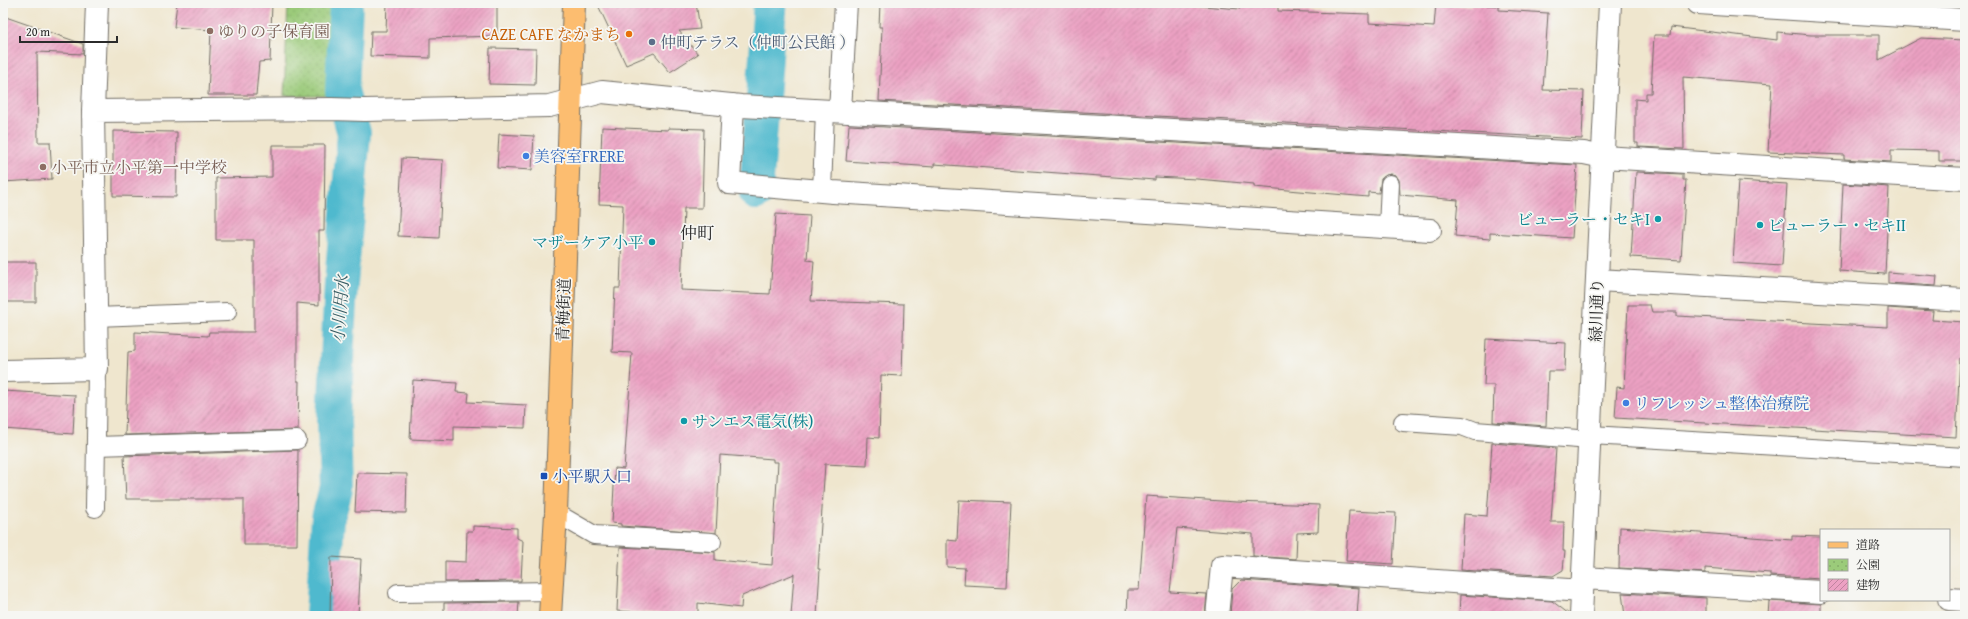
<svg xmlns="http://www.w3.org/2000/svg" width="1968" height="619" viewBox="0 0 1968 619" font-family="'Gentium Book Plus','Noto Serif JP',serif">
<style>
.park{fill:url(#park-dots);stroke:#637b52}
.lines{fill:none;stroke-linecap:round;stroke-linejoin:round}
.canal{stroke:#50b9ce;stroke-width:34}
.building{fill:url(#building-hatch)}
.service-casing{stroke:#706c64;stroke-width:20}
.minor-casing{stroke:#706c64;stroke-width:24}
.tertiary-casing{stroke:#706c64;stroke-width:24}
.primary-casing{stroke:#706c64;stroke-width:24}
.service{stroke:#fff;stroke-width:18}
.minor{stroke:#fff;stroke-width:22}
.tertiary{stroke:#fff;stroke-width:22}
.primary{stroke:#fcbd6f;stroke-width:22}
.education-dot{fill:#8d6e63;stroke:#f6f6f2;stroke-width:1.5}
.food-dot{fill:#e8710a;stroke:#f6f6f2;stroke-width:1.5}
.service-dot{fill:#5c6f8a;stroke:#f6f6f2;stroke-width:1.5}
.shop-dot{fill:#3f7fe0;stroke:#f6f6f2;stroke-width:1.5}
.culture-dot{fill:#0f9aa8;stroke:#f6f6f2;stroke-width:1.5}
.transit-dot{fill:#1a4fb4;stroke:#f6f6f2;stroke-width:1.5}
.labels{text-anchor:middle;stroke-width:3.5;stroke-linejoin:round;paint-order:stroke}
.education-label{font-size:16px;fill:#785e54;stroke:#f6f6f2;text-anchor:start}
.food-label{font-size:16px;fill:#c56008;stroke:#f6f6f2;text-anchor:end}
.service-label{font-size:16px;fill:#4e5e75;stroke:#f6f6f2;text-anchor:start}
.shop-label{font-size:16px;fill:#366cbe;stroke:#f6f6f2;text-anchor:start}
.culture-label{font-size:16px;fill:#0d838f;stroke:#f6f6f2;text-anchor:end}
.street-label{font-size:16px;fill:#2b2b2b;stroke:#f6f6f2}
.transit-label{font-size:16px;fill:#164399;stroke:#f6f6f2;text-anchor:start}
.neighbourhood-label{font-size:17px;fill:#2b2b2b;stroke:#f6f6f2}
.water-label{font-size:17px;font-style:italic;fill:#385d64;stroke:#f6f6f2}
</style>
<defs>
<pattern id="park-dots" width="8" height="8" patternUnits="userSpaceOnUse"><rect width="8" height="8" fill="#9bcb7a"/><path d="M2 2h.1M6 6h.1" fill="none" stroke="#86ae6a" stroke-width="1.8" stroke-linecap="round"/></pattern>
<pattern id="building-hatch" width="6" height="6" patternUnits="userSpaceOnUse"><rect width="6" height="6" fill="#eca1c3"/><path d="M-1 1l2-2M0 6l6-6M5 7l2-2" fill="none" stroke="#bf839f"/></pattern>
</defs>
<rect width="100%" height="100%" fill="#f6f6f2"/>
<filter id="ink" filterUnits="userSpaceOnUse"><feTurbulence type="fractalNoise" baseFrequency=".025" numOctaves="2"/><feDisplacementMap in="SourceGraphic" scale="8" xChannelSelector="R" yChannelSelector="G"/><feConvolveMatrix kernelMatrix="1 2 1 2 8 2 1 2 1" color-interpolation-filters="sRGB"/></filter>
<filter id="wash" filterUnits="userSpaceOnUse"><feTurbulence type="fractalNoise" baseFrequency=".012" numOctaves="4" result="noise"/><feDisplacementMap in="SourceGraphic" scale="16" xChannelSelector="R" yChannelSelector="G"/><feGaussianBlur stdDeviation="0.9" result="paint"/><feColorMatrix in="noise" values="0 0 0 0 0 0 0 0 0 0 0 0 0 0 0 0 0 1.4 0 .05"/><feComposite in="paint" operator="in"/></filter>
<g filter="url(#wash)">
<rect width="100%" height="100%" fill="#efe6ce"/>
<path class="park" d="M 288,3 L 337,3 L 332,96 L 284,96 Z"/>
<g class="lines">
<path class="canal" d="M 756,193 L 770,3
M 322,616 L 328,518 L 336,489 L 334,420 L 341,283 L 354,133 L 342,91 L 346,3"/>
</g>
<g id="blocks">
<path class="building" d="M 177,3 L 272,3 L 270,61 L 259,62 L 256,95 L 208,95 L 211,30 L 174,27 Z
M 387,3 L 497,3 L 497,36 L 430,38 L 430,58 L 370,56 L 371,31 L 386,31 Z
M 597,3 L 696,3 L 700,29 L 679,31 L 698,54 L 670,72 L 654,53 L 626,65 Z
M 880,3 L 938,6 L 938,3 L 1165,3 L 1240,9 L 1241,3 L 1278,3 L 1278,11 L 1369,14 L 1369,23 L 1434,27 L 1436,3 L 1471,7 L 1471,4 L 1499,6 L 1499,10 L 1548,13 L 1543,90 L 1584,91 L 1582,139 L 879,101 L 882,27 L 879,27 Z
M 3,16 L 83,44 L 83,54 L 37,52 L 38,142 L 50,142 L 52,179 L 3,182 Z
M 1671,27 L 1777,40 L 1777,32 L 1811,35 L 1879,35 L 1879,60 L 1921,38 L 1965,40 L 1965,161 L 1939,161 L 1939,151 L 1891,150 L 1891,162 L 1844,159 L 1844,155 L 1768,152 L 1772,84 L 1683,77 L 1684,149 L 1638,147 L 1638,143 L 1635,143 L 1635,99 L 1646,100 L 1646,93 L 1651,93 L 1654,35 L 1670,35 Z
M 490,48 L 536,49 L 535,85 L 489,84 Z
M 849,125 L 1577,165 L 1572,238 L 1490,233 L 1490,239 L 1455,236 L 1458,200 L 1400,195 L 1399,180 L 1396,175 L 1391,174 L 1386,175 L 1381,179 L 1379,193 L 1368,192 L 1368,197 L 1254,187 L 1254,184 L 1197,179 L 1155,177 L 1155,180 L 934,164 L 934,167 L 846,161 Z
M 602,127 L 668,130 L 668,128 L 704,129 L 702,208 L 684,208 L 681,290 L 770,294 L 776,214 L 810,216 L 807,260 L 814,261 L 811,301 L 904,304 L 902,376 L 881,375 L 879,438 L 868,437 L 867,466 L 825,464 L 818,569 L 820,569 L 817,616 L 791,616 L 794,574 L 742,596 L 741,608 L 698,603 L 698,616 L 670,616 L 670,614 L 617,611 L 620,547 L 715,552 L 715,560 L 772,565 L 778,462 L 773,462 L 773,459 L 720,455 L 716,533 L 621,526 L 621,524 L 612,523 L 615,468 L 624,469 L 632,353 L 612,352 L 615,288 L 620,288 L 623,205 L 599,204 Z
M 113,131 L 177,132 L 176,197 L 113,196 Z
M 499,134 L 534,136 L 532,170 L 497,168 Z
M 272,145 L 325,145 L 324,231 L 319,231 L 319,305 L 297,303 L 297,381 L 299,381 L 298,430 L 125,435 L 128,352 L 135,351 L 135,332 L 208,336 L 209,332 L 254,332 L 254,240 L 216,240 L 216,178 L 272,177 Z
M 402,158 L 443,160 L 439,238 L 398,236 Z
M 1636,172 L 1683,174 L 1683,180 L 1686,180 L 1681,260 L 1631,257 Z
M 1738,181 L 1787,184 L 1782,266 L 1733,263 Z
M 1843,184 L 1889,187 L 1885,274 L 1839,271 Z
M 3,262 L 36,262 L 36,302 L 3,302 Z
M 1888,272 L 1937,276 L 1936,286 L 1888,283 Z
M 1628,305 L 1650,305 L 1652,312 L 1677,312 L 1677,316 L 1888,327 L 1888,308 L 1933,311 L 1932,320 L 1965,322 L 1965,359 L 1960,358 L 1956,437 L 1615,418 L 1617,387 L 1624,388 Z
M 1486,339 L 1566,343 L 1565,371 L 1548,371 L 1546,426 L 1493,422 L 1494,385 L 1484,385 Z
M 413,380 L 457,383 L 456,392 L 469,393 L 468,402 L 526,405 L 525,428 L 454,426 L 454,441 L 410,439 Z
M 3,391 L 75,395 L 73,434 L 3,429 Z
M 1492,443 L 1556,448 L 1551,522 L 1564,522 L 1563,551 L 1565,551 L 1563,570 L 1553,576 L 1461,570 L 1464,514 L 1487,516 Z
M 298,450 L 297,545 L 244,545 L 244,499 L 126,499 L 124,456 Z
M 357,473 L 407,474 L 406,513 L 355,512 Z
M 1146,496 L 1236,502 L 1319,505 L 1318,532 L 1297,533 L 1296,559 L 1253,556 L 1253,534 L 1177,528 L 1170,592 L 1207,594 L 1205,616 L 1127,616 L 1128,590 L 1139,590 Z
M 959,500 L 1011,502 L 1007,587 L 964,585 L 965,568 L 947,567 L 947,540 L 957,541 Z
M 1349,511 L 1396,513 L 1393,564 L 1346,561 Z
M 473,526 L 517,528 L 517,538 L 523,541 L 521,581 L 445,582 L 445,561 L 466,562 L 467,531 L 473,531 Z
M 1620,527 L 1792,540 L 1792,536 L 1821,537 L 1821,579 L 1770,576 L 1770,573 L 1705,568 L 1705,573 L 1619,568 Z
M 331,557 L 361,559 L 358,616 L 330,616 Z
M 1241,580 L 1359,588 L 1357,616 L 1230,616 L 1232,589 Z
M 1622,593 L 1706,598 L 1706,616 L 1625,616 Z
M 1460,595 L 1552,601 L 1569,614 L 1569,616 L 1459,616 Z
M 1769,601 L 1821,604 L 1821,616 L 1768,616 Z
M 519,602 L 518,616 L 444,616 L 444,603 Z"/>
</g>
</g>
<g filter="url(#ink)">
<use href="#blocks" fill-opacity="0" stroke="#706c64" stroke-width="1"/>
<g class="lines">
<defs>
<path id="service" d="M 822,191 L 825,110
M 1388,228 L 1390,184
M 96,317 L 227,312
M 1403,422 L 1462,426 L 1475,431 L 1591,440
M 1591,435 L 1965,457
M 96,446 L 297,440
M 95,508 L 97,369
M 556,513 L 594,535 L 712,542
M 398,593 L 552,591"/>
<path id="minor" d="M 1698,3 L 1965,20
M 733,105 L 729,183 L 833,192 L 1430,230
M 93,111 L 331,109 L 365,110 L 549,106 L 602,92 L 741,106 L 1584,153 L 1603,157 L 1965,179
M 840,111 L 846,3
M 1597,280 L 1965,300
M 3,371 L 97,369 L 93,111 L 97,3
M 1583,578 L 1821,592
M 1949,599 L 1965,600
M 1217,616 L 1222,566 L 1582,591"/>
<path id="tertiary" d="M 1581,616 L 1610,3"/>
<path id="primary" d="M 550,616 L 556,513 L 574,3"/>
</defs>
<use href="#service" class="service-casing"/>
<use href="#minor" class="minor-casing"/>
<use href="#tertiary" class="tertiary-casing"/>
<use href="#primary" class="primary-casing"/>
<use href="#service" class="service"/>
<use href="#minor" class="minor"/>
<use href="#tertiary" class="tertiary"/>
<use href="#primary" class="primary"/>
</g>
</g>
<g class="education-dot">
<circle cx="210" cy="31" r="4"/>
<circle cx="43" cy="167" r="4"/>
</g>
<circle class="food-dot" cx="629" cy="34" r="4"/>
<circle class="service-dot" cx="652" cy="42" r="4"/>
<g class="shop-dot">
<circle cx="526" cy="156" r="4"/>
<circle cx="1626" cy="403" r="4"/>
</g>
<g class="culture-dot">
<circle cx="1658" cy="219" r="4"/>
<circle cx="1760" cy="225" r="4"/>
<circle cx="652" cy="242" r="4"/>
<circle cx="684" cy="421" r="4"/>
</g>
<rect class="transit-dot" x="540" y="472" width="8" height="8" rx="2"/>
<g class="labels">
<g class="education-label">
<text x="218" y="37">ゆりの子保育園</text>
<text x="51" y="173">小平市立小平第一中学校</text>
</g>
<g class="food-label">
<text x="621" y="40">CAZE CAFE なかまち</text>
</g>
<g class="service-label">
<text x="660" y="48">仲町テラス（仲町公民館 ）</text>
</g>
<g class="shop-label">
<text x="534" y="162">美容室FRERE</text>
<text x="1634" y="409">リフレッシュ整体治療院</text>
</g>
<g class="culture-label">
<text x="1650" y="225">ビューラー・セキⅠ</text>
<text x="1768" y="231" text-anchor="start">ビューラー・セキⅡ</text>
<text x="644" y="248">マザーケア小平</text>
<text x="692" y="427" text-anchor="start">サンエス電気(株)</text>
</g>
<g class="street-label">
<text transform="translate(563 310) rotate(-88)" y="6">青梅街道</text>
<text transform="translate(1596 310) rotate(-88)" y="6">緑川通り</text>
</g>
<g class="transit-label">
<text x="552" y="482">小平駅入口</text>
</g>
<g class="neighbourhood-label">
<text x="697" y="239">仲町</text>
</g>
<g class="water-label">
<text transform="translate(340 309) rotate(-86)" y="6">小川用水</text>
</g>
</g>
<rect width="1968" height="619" fill="none" stroke="#f6f6f2" stroke-width="16"/>
<rect x="1820" y="529" width="130" height="72" fill="#f6f6f2" stroke="#a5a5a2"/>
<rect x="1828" y="542" width="20" height="6" fill="#fcbd6f" stroke="#a5a5a2"/>
<text x="1856" y="549" font-size="12" fill="#2b2b2b">道路</text>
<rect x="1828" y="559" width="20" height="12" fill="url(#park-dots)" stroke="#a5a5a2"/>
<text x="1856" y="569" font-size="12" fill="#2b2b2b">公園</text>
<rect x="1828" y="579" width="20" height="12" fill="url(#building-hatch)" stroke="#a5a5a2"/>
<text x="1856" y="589" font-size="12" fill="#2b2b2b">建物</text>
<path d="M20 36v6h97v-6" fill="none" stroke="#2b2b2b" stroke-width="2"/>
<text x="26" y="36" font-size="12" fill="#2b2b2b" stroke="#f6f6f2" stroke-width="3" paint-order="stroke">20 m</text>
</svg>
